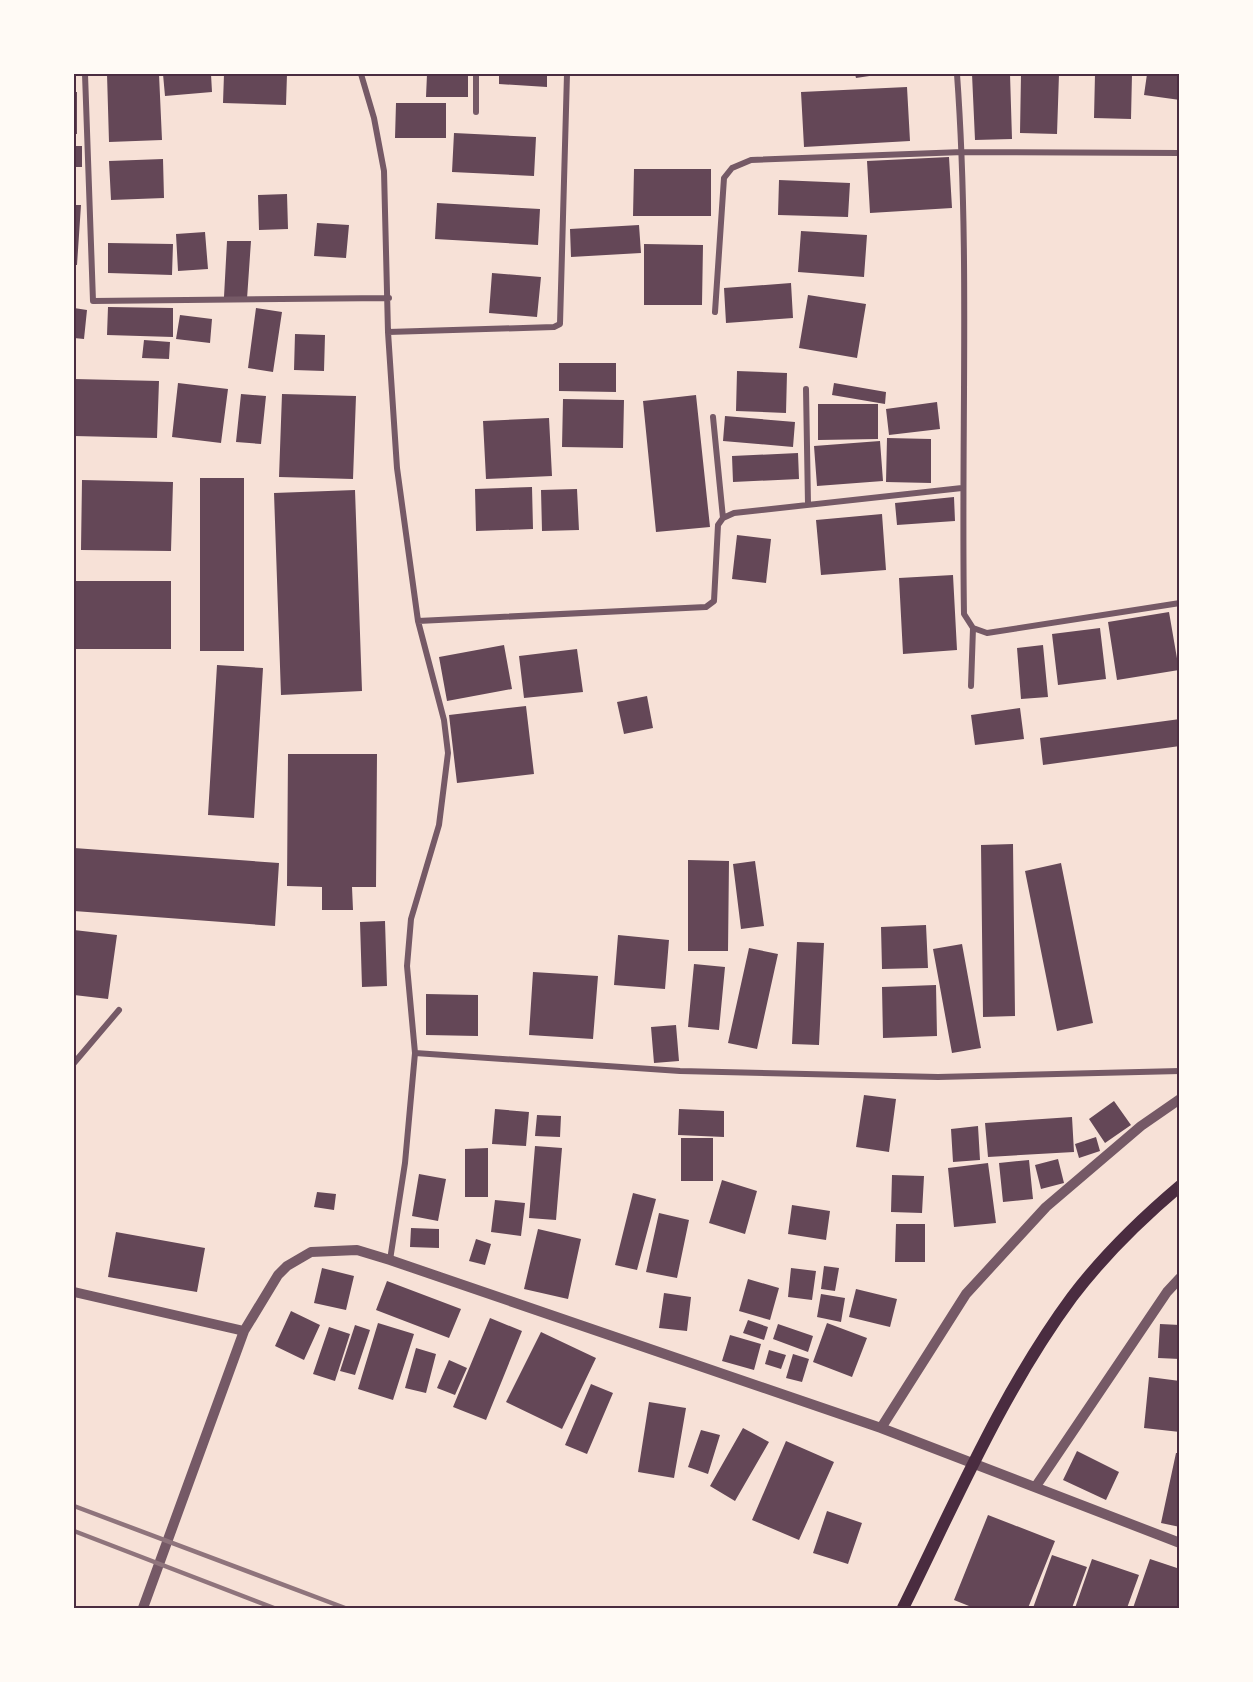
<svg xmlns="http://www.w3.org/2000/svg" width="1253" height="1682" viewBox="0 0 1253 1682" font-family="'Source Serif 4',serif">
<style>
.building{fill:#644757}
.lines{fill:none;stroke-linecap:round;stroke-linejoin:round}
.minor{stroke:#755966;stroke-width:6}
.tertiary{stroke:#755966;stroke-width:10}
.secondary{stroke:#4a2c40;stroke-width:12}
.rail{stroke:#8f747c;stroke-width:4.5}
.neatline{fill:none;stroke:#4a2c40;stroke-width:2}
</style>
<rect width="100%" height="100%" fill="#f7e1d7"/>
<path class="building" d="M 107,74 L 159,74 L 162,140 L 109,142 Z
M 163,74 L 211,74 L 212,92 L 165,96 Z
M 224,74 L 287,74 L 286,105 L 223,103 Z
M 427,74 L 468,74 L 468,97 L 426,97 Z
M 499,74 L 547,74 L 547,87 L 499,84 Z
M 855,74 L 876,74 L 876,75 L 856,78 Z
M 972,74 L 1010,74 L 1012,139 L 975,140 Z
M 1021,74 L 1059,74 L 1057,134 L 1020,133 Z
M 1095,74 L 1132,74 L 1131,119 L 1094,118 Z
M 1147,74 L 1180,74 L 1180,100 L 1144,95 Z
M 907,87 L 910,141 L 804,147 L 801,92 Z
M 74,92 L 77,92 L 77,134 L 74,134 Z
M 396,103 L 446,103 L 446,138 L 395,138 Z
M 454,133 L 536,137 L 534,176 L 452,172 Z
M 74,146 L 82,146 L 82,167 L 74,167 Z
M 949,157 L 952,208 L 870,213 L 867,161 Z
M 163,159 L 164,198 L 111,200 L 109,161 Z
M 634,169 L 711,169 L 711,216 L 633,216 Z
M 779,180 L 850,183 L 848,217 L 778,215 Z
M 287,194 L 288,229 L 259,230 L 258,195 Z
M 437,203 L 540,209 L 538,245 L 435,239 Z
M 74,205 L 81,205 L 77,265 L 74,265 Z
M 317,223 L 349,225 L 346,258 L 314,256 Z
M 639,225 L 641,253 L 571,257 L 570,229 Z
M 801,231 L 867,235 L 864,277 L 798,272 Z
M 205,232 L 208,269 L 178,271 L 176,234 Z
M 227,241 L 251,241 L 247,299 L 224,297 Z
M 108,243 L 173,244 L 172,275 L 108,273 Z
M 644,244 L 703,245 L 702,305 L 644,305 Z
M 492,273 L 541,277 L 537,317 L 489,313 Z
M 791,283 L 793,318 L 726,323 L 724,288 Z
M 808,295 L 866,304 L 857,358 L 799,348 Z
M 108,307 L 173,308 L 173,337 L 107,335 Z
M 74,308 L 87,310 L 84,339 L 74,338 Z
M 256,308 L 282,312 L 273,372 L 248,368 Z
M 180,315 L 212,319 L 210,343 L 176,339 Z
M 295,334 L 325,335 L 324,371 L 294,370 Z
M 144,340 L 170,342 L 169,359 L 142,358 Z
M 559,363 L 616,363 L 616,392 L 559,391 Z
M 737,371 L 787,373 L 786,413 L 736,411 Z
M 74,379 L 159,381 L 157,438 L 74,436 Z
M 178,383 L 228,389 L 221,443 L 172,437 Z
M 834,383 L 886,392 L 885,404 L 832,395 Z
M 241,394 L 266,396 L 261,444 L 236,442 Z
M 282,394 L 356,396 L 353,479 L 279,477 Z
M 696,395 L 710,527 L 656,532 L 643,401 Z
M 563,399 L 624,400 L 623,448 L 562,447 Z
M 937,402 L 940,429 L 889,435 L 886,409 Z
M 818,404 L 878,404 L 878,439 L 818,440 Z
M 725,416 L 795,422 L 793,447 L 723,441 Z
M 549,418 L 552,476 L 486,479 L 483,421 Z
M 887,438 L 931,439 L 931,483 L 886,482 Z
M 880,441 L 883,481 L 817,486 L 814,446 Z
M 798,453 L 799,479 L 733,482 L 732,456 Z
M 200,478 L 244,478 L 244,651 L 200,651 Z
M 82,480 L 173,482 L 171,551 L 81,550 Z
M 532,487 L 533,529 L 476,531 L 475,489 Z
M 577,489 L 579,530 L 542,531 L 541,490 Z
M 355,490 L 362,691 L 281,695 L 274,493 Z
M 954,497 L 955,521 L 897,525 L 895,503 Z
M 882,514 L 886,570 L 821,575 L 816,520 Z
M 737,535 L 771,539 L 766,583 L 732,579 Z
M 953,575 L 957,650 L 903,654 L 899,578 Z
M 75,581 L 171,581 L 171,649 L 74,649 Z
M 1169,612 L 1179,670 L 1117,680 L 1108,622 Z
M 1100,628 L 1106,679 L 1058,685 L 1052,634 Z
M 504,645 L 512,689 L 447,701 L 439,657 Z
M 1043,645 L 1048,697 L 1021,699 L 1017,648 Z
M 577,649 L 583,692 L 524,698 L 519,656 Z
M 217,665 L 263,668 L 254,818 L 208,815 Z
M 647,696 L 653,728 L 624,734 L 617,702 Z
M 526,706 L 534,774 L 457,783 L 449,715 Z
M 1020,708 L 1024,739 L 975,745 L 971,715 Z
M 1180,719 L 1180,746 L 1043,765 L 1040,738 Z
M 288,754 L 377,754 L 376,887 L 352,887 L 353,910 L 322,910 L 322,887 L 287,886 Z
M 1013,844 L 1015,1016 L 983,1017 L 981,845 Z
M 74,848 L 279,863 L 275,926 L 74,911 Z
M 688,860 L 729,861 L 728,951 L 688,951 Z
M 755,861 L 764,926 L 741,929 L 733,864 Z
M 1061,863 L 1093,1023 L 1057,1031 L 1025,871 Z
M 385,921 L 387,986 L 362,987 L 360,922 Z
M 926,925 L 928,968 L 882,969 L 881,927 Z
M 74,930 L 117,935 L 108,999 L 74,995 Z
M 618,935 L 669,940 L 665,989 L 614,985 Z
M 797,942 L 824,943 L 819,1045 L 792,1044 Z
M 962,944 L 981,1048 L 952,1053 L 933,949 Z
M 749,948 L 778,954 L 757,1049 L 728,1043 Z
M 694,964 L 725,967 L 719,1030 L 688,1027 Z
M 533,972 L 598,976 L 593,1039 L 529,1035 Z
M 936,985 L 937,1036 L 883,1038 L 882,987 Z
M 426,994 L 478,995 L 478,1036 L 426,1035 Z
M 676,1025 L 679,1061 L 654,1063 L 651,1027 Z
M 864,1095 L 896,1099 L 889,1152 L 856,1147 Z
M 1114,1101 L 1131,1125 L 1105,1143 L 1089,1119 Z
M 495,1109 L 529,1112 L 526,1146 L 492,1144 Z
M 679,1109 L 724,1111 L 724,1137 L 678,1135 Z
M 537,1115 L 561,1116 L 560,1137 L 535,1136 Z
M 1072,1117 L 1074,1152 L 988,1157 L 985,1123 Z
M 978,1126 L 980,1160 L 953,1162 L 951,1129 Z
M 1096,1137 L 1100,1151 L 1079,1158 L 1075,1144 Z
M 681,1138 L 713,1138 L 713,1181 L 681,1181 Z
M 535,1146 L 562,1148 L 556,1220 L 529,1218 Z
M 488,1148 L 488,1197 L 465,1197 L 465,1149 Z
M 1058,1159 L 1064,1183 L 1041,1189 L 1035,1165 Z
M 1029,1160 L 1033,1199 L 1003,1202 L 999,1163 Z
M 988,1163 L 996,1223 L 954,1227 L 948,1168 Z
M 419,1174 L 446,1179 L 438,1221 L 412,1216 Z
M 892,1175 L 924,1176 L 922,1213 L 891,1212 Z
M 722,1180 L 757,1191 L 745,1234 L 709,1223 Z
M 317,1192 L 336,1194 L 334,1210 L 314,1207 Z
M 633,1193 L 656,1199 L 637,1270 L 615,1265 Z
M 495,1200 L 525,1203 L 521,1236 L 491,1232 Z
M 792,1205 L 830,1211 L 826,1240 L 788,1234 Z
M 659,1213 L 689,1220 L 677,1278 L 646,1272 Z
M 896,1224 L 925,1224 L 925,1262 L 895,1262 Z
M 411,1228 L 439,1229 L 439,1248 L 410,1247 Z
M 538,1229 L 581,1239 L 568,1299 L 524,1289 Z
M 116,1232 L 205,1248 L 197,1292 L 108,1277 Z
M 476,1239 L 491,1244 L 485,1265 L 469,1261 Z
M 824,1266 L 839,1268 L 835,1291 L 821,1289 Z
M 322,1268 L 354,1276 L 346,1310 L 314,1303 Z
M 791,1268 L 816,1271 L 812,1300 L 788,1297 Z
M 748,1279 L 779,1288 L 770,1320 L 739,1311 Z
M 387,1281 L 461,1309 L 449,1338 L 376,1310 Z
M 856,1289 L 897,1299 L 890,1327 L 849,1317 Z
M 664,1293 L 691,1297 L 687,1331 L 659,1328 Z
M 821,1294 L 845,1298 L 841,1322 L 817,1317 Z
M 291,1311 L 320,1325 L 304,1360 L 275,1346 Z
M 490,1318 L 522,1331 L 486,1420 L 453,1407 Z
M 748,1320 L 768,1327 L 764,1340 L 743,1333 Z
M 378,1323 L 414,1334 L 393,1400 L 358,1389 Z
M 827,1323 L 867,1338 L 852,1377 L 813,1362 Z
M 778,1324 L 813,1336 L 808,1352 L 773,1339 Z
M 1160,1324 L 1180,1325 L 1180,1359 L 1158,1358 Z
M 355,1325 L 370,1330 L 355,1375 L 340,1371 Z
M 329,1327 L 350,1334 L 335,1381 L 313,1374 Z
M 541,1332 L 596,1358 L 562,1429 L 506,1402 Z
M 730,1335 L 761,1344 L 754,1370 L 722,1361 Z
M 416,1348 L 436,1354 L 426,1393 L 405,1388 Z
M 769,1350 L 786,1355 L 781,1369 L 765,1364 Z
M 793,1354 L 809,1359 L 802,1382 L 786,1378 Z
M 449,1360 L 467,1368 L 455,1395 L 437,1388 Z
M 1149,1377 L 1180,1381 L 1180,1432 L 1144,1428 Z
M 591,1384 L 613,1393 L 587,1454 L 565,1445 Z
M 649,1402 L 686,1408 L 674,1478 L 638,1472 Z
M 743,1428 L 769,1442 L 735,1501 L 710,1486 Z
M 701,1430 L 720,1435 L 708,1474 L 688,1467 Z
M 786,1441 L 834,1462 L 799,1540 L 752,1520 Z
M 1077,1451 L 1119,1472 L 1106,1500 L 1063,1480 Z
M 1176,1453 L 1180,1453 L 1180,1527 L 1161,1523 Z
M 827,1511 L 862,1523 L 848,1564 L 813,1553 Z
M 988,1515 L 1055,1541 L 1028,1608 L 974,1608 L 954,1600 Z
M 1052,1555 L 1087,1567 L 1072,1608 L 1033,1608 Z
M 1092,1559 L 1139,1575 L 1127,1608 L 1075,1608 Z
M 1150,1559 L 1180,1569 L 1180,1608 L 1133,1608 Z"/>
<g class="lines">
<path class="minor" d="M 85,74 L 93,301 L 389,298
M 361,74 L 374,118 L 384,171 L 388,332 L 397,468 L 418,621 L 444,720 L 448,753 L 439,825 L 411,919 L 407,966 L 415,1053 L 405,1163 L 390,1260
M 476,74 L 476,112
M 957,74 C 970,253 961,434 964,614 L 973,628 L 987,633 L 1180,603
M 715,312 L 724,178 L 732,168 L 751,160 L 963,152 L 1180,153
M 388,332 L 554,327 L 560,324 L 567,74
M 806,389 L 808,504
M 713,417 L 723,518
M 418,621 L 706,607 L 714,601 L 718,525 L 723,518 L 734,513 L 962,488
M 971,686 L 973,628
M 415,1053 L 680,1071 L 938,1077 L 1180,1071
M 74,1063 L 119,1010"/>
<path class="tertiary" d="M 74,1292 L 244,1331
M 881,1428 L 966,1294 L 1046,1207 L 1141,1126 L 1180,1099
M 1036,1486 L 1167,1292 L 1180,1278
M 143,1608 L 244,1331 L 278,1275 L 287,1266 L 311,1252 L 357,1250 L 390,1260 L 881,1428 L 1180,1543"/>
<path class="secondary" d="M 903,1608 C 955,1503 1002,1392 1072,1297 C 1103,1256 1141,1219 1180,1186"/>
<path class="rail" d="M 74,1506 L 345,1608
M 74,1531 L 274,1608"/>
</g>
<rect width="1253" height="1682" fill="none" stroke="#fffaf5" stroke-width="150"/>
<rect x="75" y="75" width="1103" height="1532" class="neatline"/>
</svg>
